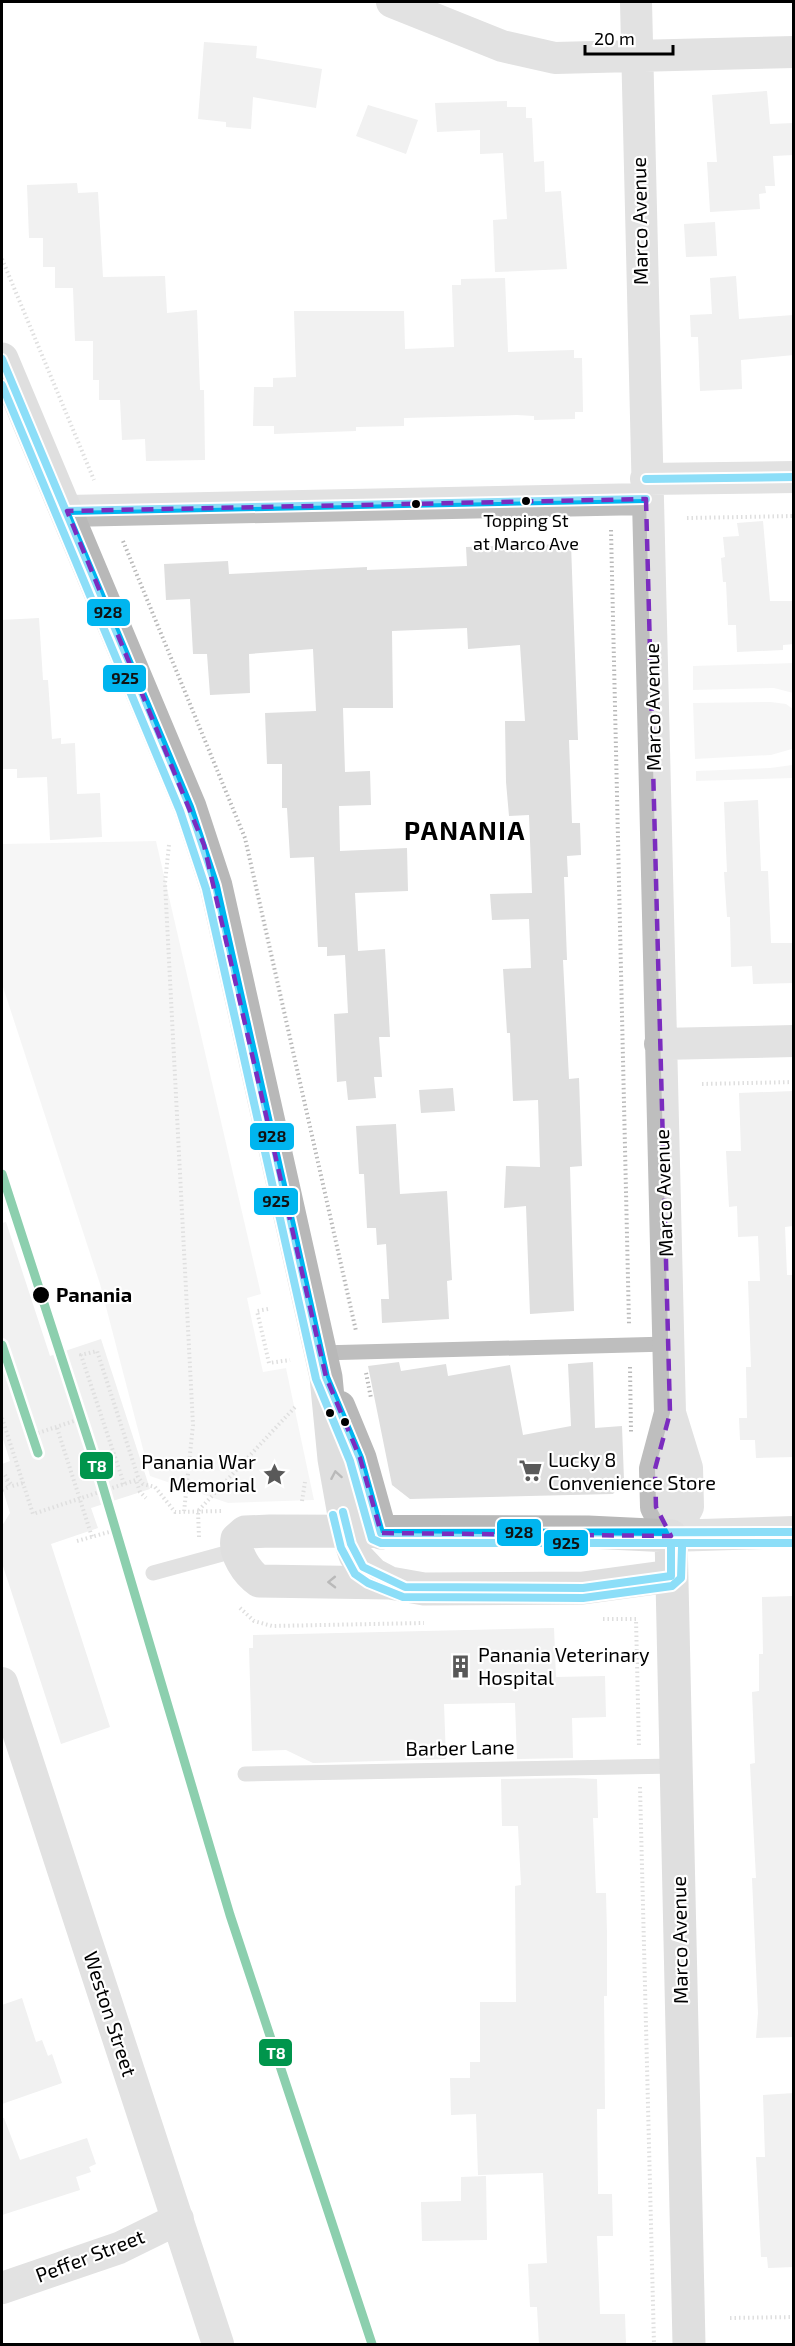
<svg xmlns="http://www.w3.org/2000/svg" width="795" height="2346" viewBox="0 0 795 2346" font-family="'Exo 2',sans-serif">
<style>
.green{fill:#ececec}
.building{fill:#dfdfdf}
.lines{fill:none;stroke-linecap:round;stroke-linejoin:round}
.path{stroke:#b9b9b9;stroke-width:4;stroke-dasharray:1.5 3;stroke-linecap:butt}
.lane{stroke:#bebebe;stroke-width:15}
.street{stroke:#bebebe;stroke-width:32}
.secondary{stroke:#b8b8b8;stroke-width:33}
.bus-1-casing{stroke:#fff;stroke-width:12}
.bus-2-casing{stroke:#fff;stroke-width:12}
.bus-1{stroke:#00b5ef;stroke-width:8}
.bus-2{stroke:#00b5ef;stroke-width:8}
.rail-1-casing{stroke:#fff;stroke-width:14}
.rail-1{stroke:#00954c;stroke-width:9}
.oneway{stroke:#656565}
.marked{fill:none;stroke:#7b2cbf;stroke-width:4.5;stroke-dasharray:12 8;stroke-linejoin:round}
.bus-dot{fill:#000;stroke:#fff;stroke-width:2}
.labels{text-anchor:middle;stroke-width:4.5;stroke-linejoin:round;paint-order:stroke}
.bus-label{font-size:18px;fill:#000;stroke:#fff}
.street-label{font-size:20px;fill:#000;stroke:#fff}
.stop-label{font-size:20px;font-weight:bold;fill:#000;stroke:#fff;text-anchor:start}
.poi-label{font-size:20px;fill:#000;stroke:#fff;text-anchor:start}
.district-label{font-size:26px;font-weight:bold;letter-spacing:1.5px;fill:#000;stroke:#fff}
.line-badge{stroke:#fff;stroke-width:2}
.badge-label{font-size:16px;text-anchor:middle;font-weight:bold;fill:#fff}
.pale-badge-label{font-size:16px;text-anchor:middle;font-weight:bold;fill:#111}
</style>
<rect width="100%" height="100%" fill="#fff"/>
<path class="green" d="M 793,663 L 793,693 L 774,688 L 693,690 L 693,666 Z
M 771,702 L 786,704 L 793,709 L 792,749 L 771,755 L 695,759 L 693,703 Z
M 792,765 L 793,778 L 696,781 L 696,771 L 770,768 Z
M 156,841 L 261,1294 L 247,1298 L 263,1372 L 286,1368 L 314,1500 L 228,1503 L 150,1476 L 100,1284 L 2,984 L 2,844 Z"/>
<path class="building" d="M 204,42 L 257,46 L 256,58 L 322,69 L 316,108 L 253,97 L 251,129 L 226,127 L 226,122 L 198,119 Z
M 767,91 L 770,124 L 794,123 L 794,155 L 773,156 L 775,186 L 765,186 L 766,193 L 759,194 L 760,209 L 710,212 L 707,162 L 717,162 L 712,95 Z
M 507,101 L 507,107 L 526,107 L 526,118 L 532,118 L 534,162 L 544,161 L 545,192 L 561,191 L 567,269 L 495,272 L 493,220 L 507,219 L 503,153 L 480,154 L 480,130 L 437,132 L 435,103 Z
M 368,105 L 418,120 L 406,154 L 356,136 Z
M 77,183 L 78,193 L 98,192 L 103,277 L 165,276 L 167,313 L 197,310 L 200,390 L 204,390 L 205,460 L 146,461 L 145,439 L 122,440 L 120,400 L 99,400 L 99,380 L 93,380 L 93,341 L 75,341 L 73,288 L 55,288 L 55,267 L 43,267 L 43,238 L 29,238 L 27,185 Z
M 715,222 L 717,256 L 686,257 L 684,224 Z
M 736,276 L 739,319 L 794,315 L 794,355 L 741,360 L 742,389 L 700,391 L 698,337 L 691,337 L 690,315 L 712,314 L 710,278 Z
M 505,278 L 508,352 L 574,350 L 574,358 L 582,358 L 583,412 L 575,412 L 575,419 L 534,420 L 534,416 L 517,415 L 404,418 L 404,426 L 356,427 L 356,431 L 300,433 L 274,434 L 274,426 L 253,426 L 254,387 L 273,387 L 273,378 L 296,377 L 294,311 L 404,311 L 405,349 L 454,347 L 452,285 L 461,285 L 461,279 Z
M 763,521 L 770,601 L 794,601 L 794,644 L 783,645 L 783,650 L 737,652 L 736,625 L 728,625 L 726,582 L 723,582 L 721,558 L 725,557 L 723,537 L 739,536 L 737,523 Z
M 571,544 L 578,740 L 569,740 L 572,823 L 580,823 L 581,855 L 567,856 L 568,877 L 564,877 L 567,960 L 563,960 L 569,1079 L 579,1078 L 582,1166 L 570,1167 L 574,1311 L 530,1314 L 526,1206 L 504,1208 L 506,1166 L 540,1167 L 538,1100 L 513,1101 L 510,1033 L 507,1033 L 503,969 L 531,968 L 529,919 L 492,920 L 490,894 L 532,893 L 529,815 L 509,816 L 506,782 L 505,721 L 525,721 L 520,645 L 468,649 L 467,628 L 392,631 L 393,708 L 343,708 L 345,772 L 370,771 L 371,805 L 339,806 L 340,851 L 407,848 L 408,891 L 355,893 L 358,951 L 385,949 L 390,1037 L 379,1037 L 382,1077 L 374,1077 L 376,1098 L 348,1100 L 346,1081 L 337,1082 L 334,1014 L 348,1013 L 345,955 L 327,956 L 327,947 L 318,947 L 314,857 L 290,858 L 287,808 L 282,808 L 282,764 L 267,764 L 265,713 L 316,711 L 313,649 L 249,654 L 250,693 L 210,695 L 207,654 L 193,654 L 190,599 L 166,600 L 164,564 L 228,561 L 229,574 L 367,567 L 367,570 L 467,566 L 466,547 Z
M 39,618 L 43,680 L 48,680 L 52,739 L 61,738 L 61,744 L 75,743 L 77,794 L 100,793 L 102,837 L 50,840 L 47,777 L 17,778 L 17,769 L 2,769 L 2,620 Z
M 758,800 L 761,871 L 768,871 L 771,943 L 794,943 L 794,983 L 753,984 L 752,966 L 731,967 L 730,917 L 727,917 L 724,872 L 727,872 L 724,802 Z
M 453,1088 L 455,1111 L 421,1113 L 419,1090 Z
M 794,1091 L 793,1226 L 785,1227 L 787,1275 L 794,1275 L 794,1457 L 756,1458 L 755,1440 L 740,1440 L 739,1418 L 747,1418 L 746,1367 L 751,1367 L 748,1281 L 760,1281 L 758,1236 L 738,1237 L 737,1206 L 729,1207 L 726,1151 L 741,1151 L 739,1093 Z
M 396,1124 L 400,1194 L 447,1191 L 452,1280 L 447,1281 L 449,1319 L 382,1323 L 381,1299 L 389,1299 L 386,1244 L 377,1245 L 376,1228 L 367,1228 L 364,1174 L 359,1174 L 356,1126 Z
M 6,1222 L 50,1356 L 101,1339 L 150,1489 L 91,1508 L 98,1528 L 51,1544 L 110,1727 L 61,1744 L 2,1563 L 2,1526 L 10,1513 L 2,1487 L 2,1464 L 10,1461 L 2,1436 L 2,1223 Z
M 399,1362 L 401,1371 L 446,1364 L 448,1376 L 510,1365 L 523,1435 L 571,1426 L 568,1364 L 593,1362 L 595,1428 L 622,1426 L 624,1480 L 613,1494 L 410,1499 L 392,1485 L 368,1366 Z
M 794,1596 L 794,2037 L 756,2038 L 758,2013 L 752,1878 L 756,1878 L 750,1764 L 755,1763 L 752,1692 L 759,1691 L 759,1654 L 763,1654 L 762,1597 Z
M 554,1628 L 556,1677 L 605,1676 L 606,1717 L 572,1718 L 573,1758 L 517,1759 L 515,1703 L 444,1704 L 446,1759 L 313,1763 L 286,1750 L 252,1751 L 249,1648 L 253,1648 L 253,1635 Z
M 574,1778 L 597,1779 L 598,1818 L 593,1818 L 596,1893 L 606,1893 L 607,1934 L 607,1996 L 604,1996 L 605,2109 L 597,2109 L 598,2194 L 612,2194 L 613,2236 L 597,2236 L 600,2314 L 625,2314 L 626,2344 L 539,2344 L 537,2307 L 530,2307 L 528,2264 L 547,2263 L 543,2173 L 478,2175 L 476,2114 L 451,2115 L 450,2078 L 470,2078 L 470,2062 L 480,2062 L 480,2002 L 516,2002 L 515,1886 L 521,1885 L 518,1826 L 502,1826 L 501,1779 Z
M 22,1998 L 36,2042 L 42,2040 L 48,2056 L 52,2054 L 62,2083 L 2,2104 L 2,2005 Z
M 794,2093 L 794,2267 L 768,2268 L 767,2257 L 761,2257 L 756,2157 L 765,2157 L 763,2095 Z
M 2,2118 L 4,2118 L 20,2160 L 87,2138 L 96,2164 L 89,2167 L 91,2172 L 76,2177 L 80,2190 L 2,2215 Z
M 486,2176 L 487,2240 L 422,2241 L 421,2202 L 461,2201 L 461,2177 Z"/>
<g class="lines">
<path class="path" d="M 2,259 L 94,480
M 687,518 L 794,516
M 611,530 L 629,1324
M 123,541 L 245,838 L 356,1331
M 169,845 L 165,883 L 193,1425 L 184,1512
M 702,1084 L 794,1082
M 268,1309 L 257,1311 L 269,1363 L 290,1360
M 630,1367 L 631,1432
M 366,1373 L 371,1398
M 2,1418 L 33,1514 L 136,1480 L 140,1492 L 146,1498
M 57,1428 L 92,1537
M 38,1433 L 74,1421
M 5,1475 L 12,1486 L 23,1483
M 124,1484 L 81,1355 L 97,1351 L 138,1477 L 143,1484 L 155,1487 L 175,1512 L 223,1511
M 2,1490 L 9,1487 L 6,1478
M 302,1501 L 305,1482
M 199,1537 L 198,1511 L 296,1406
M 77,1541 L 109,1532
M 240,1608 L 254,1621 L 272,1626 L 424,1623
M 603,1619 L 636,1619 L 639,1747
M 640,1787 L 654,2344
M 730,2318 L 794,2317"/>
<path class="lane" d="M 320,1353 L 668,1344
M 153,1573 L 237,1550
M 245,1774 L 676,1766"/>
<path class="street" d="M 392,2 L 502,46 L 555,58 L 794,52
M 636,2 L 670,1413 L 687,1468 L 688,1507 L 671,1536
M 646,479 L 794,477
M 67,511 L 646,499
M 660,1044 L 794,1041
M 670,1413 L 655,1469 L 656,1507 L 671,1536
M 671,1536 L 794,1532
M 2,1683 L 218,2344
M 2,2288 L 119,2248 L 178,2219"/>
<path class="secondary" d="M 2,359 L 190,807 L 216,886 L 326,1377 L 334,1459 L 347,1532 L 355,1555 L 373,1574 L 390,1583 L 424,1589 L 583,1588 L 671,1576
M 339,1407 L 360,1458 L 381,1533
M 390,1583 L 259,1581 C 247,1573 234,1553 237,1539 L 245,1532 L 270,1531 L 588,1532 L 671,1536 L 689,2344"/>
<defs>
<path id="bus-1" d="M 2,359 L 190,807 L 216,886 L 326,1377 L 360,1458 L 381,1533 L 794,1532
M 646,479 L 794,477
M 67,511 L 646,499
M 343,1512 L 351,1544 L 363,1567 L 405,1587 L 583,1588 L 671,1576 L 671,1547"/>
<path id="bus-2" d="M 2,385 L 180,811 L 206,889 L 316,1379 L 350,1461 L 372,1539 L 381,1543 L 794,1543
M 333,1515 L 341,1548 L 355,1574 L 368,1583 L 403,1597 L 583,1598 L 672,1586 L 681,1578 L 682,1547"/>
</defs>
<use href="#bus-1" class="bus-1-casing"/>
<use href="#bus-2" class="bus-2-casing"/>
<use href="#bus-1" class="bus-1"/>
<use href="#bus-2" class="bus-2"/>
<defs>
<path id="rail-1" d="M 2,1174 L 98,1470 L 230,1915 L 372,2344
M 2,1345 L 38,1453"/>
</defs>
<use href="#rail-1" class="rail-1-casing"/>
<use href="#rail-1" class="rail-1"/>
</g>
<defs><path id="oneway-chevron" d="M-2-3.5L2.5 0L-2 3.5" fill="none" stroke-width="1.6" stroke-linecap="round" stroke-linejoin="round" transform="scale(1.5)"/></defs>
<g class="oneway">
<use href="#oneway-chevron" transform="translate(336 1475) rotate(-100)"/>
<use href="#oneway-chevron" transform="translate(332 1582) rotate(179)"/>
</g>
<path d="M0 0H795V2346H0ZM 646,499 L 670,1413 L 655,1469 L 656,1507 L 671,1536 L 381,1533 L 360,1458 L 326,1377 L 204,845 L 67,511 Z" fill="#fff" fill-opacity=".55" fill-rule="evenodd"/>
<path class="marked" d="M 646,499 L 670,1413 L 655,1469 L 656,1507 L 671,1536 L 381,1533 L 360,1458 L 326,1377 L 204,845 L 67,511 Z"/>
<defs>
<symbol id="supermarket-bare" viewBox="-9 -9 18 18"><path d="M-6-5.5h2.5l.6 2H6L4.5 2H-2.5L-4.4-4H-6ZM-1.5 3.2a1.3 1.3 0 1 0 .1 0ZM3 3.2a1.3 1.3 0 1 0 .1 0Z" fill="#595959" stroke="#fff" stroke-width="2.5" paint-order="stroke"/></symbol>
<symbol id="sight-bare" viewBox="-9 -9 18 18"><path d="M0-6L1.8-2.2L6-1.7L2.9 1.2L3.7 5.4L0 3.3L-3.7 5.4L-2.9 1.2L-6-1.7L-1.8-2.2Z" fill="#595959" stroke="#fff" stroke-width="2.5" paint-order="stroke"/></symbol>
<symbol id="building-bare" viewBox="-9 -9 18 18"><path d="M-4-6H4V6H1V3H-1V6H-4ZM-2.5-4.3h1.7v1.8h-1.7ZM.8-4.3h1.7v1.8H.8ZM-2.5-1h1.7V.8h-1.7ZM.8-1h1.7V.8H.8Z" fill="#595959" stroke="#fff" stroke-width="2.5" paint-order="stroke"/></symbol>
</defs>
<g fill-rule="evenodd">
<use href="#supermarket-bare" x="514" y="1454" width="33" height="33"/>
<use href="#sight-bare" x="258" y="1458" width="33" height="33"/>
<use href="#building-bare" x="444" y="1650" width="33" height="33"/>
</g>
<g class="bus-dot">
<circle cx="526" cy="501" r="5"/>
<circle cx="416" cy="504" r="5"/>
<circle cx="41" cy="1295" r="9"/>
<circle cx="330" cy="1413" r="5"/>
<circle cx="345" cy="1422" r="5"/>
</g>
<g class="labels">
<g class="bus-label">
<text x="526" y="527">Topping St<tspan x="526" dy="23">at Marco Ave</tspan></text>
</g>
<g class="street-label">
<text transform="translate(640 221) rotate(-91)" y="7">Marco Avenue</text>
<text transform="translate(653 707) rotate(-91)" y="7">Marco Avenue</text>
<text transform="translate(664 1193) rotate(-92)" y="7">Marco Avenue</text>
<text transform="translate(460 1748) rotate(-1)" y="7">Barber Lane</text>
<text transform="translate(680 1940) rotate(-91)" y="7">Marco Avenue</text>
<text transform="translate(110 2014) rotate(72)" y="7">Weston Street</text>
<text transform="translate(90 2256) rotate(-21)" y="7">Peffer Street</text>
</g>
<g class="stop-label">
<text x="56" y="1302">Panania</text>
</g>
<g class="poi-label">
<text x="548" y="1467">Lucky 8<tspan x="548" dy="23">Convenience Store</tspan></text>
<text x="256" y="1469" text-anchor="end">Panania War<tspan x="256" dy="23">Memorial</tspan></text>
<text x="478" y="1662">Panania Veterinary<tspan x="478" dy="23">Hospital</tspan></text>
</g>
<g class="district-label">
<text x="465" y="840">PANANIA</text>
</g>
</g>
<g class="line-badge">
<rect x="86" y="598" width="45" height="29" rx="6" fill="#00b5ef"/>
<rect x="102" y="664" width="45" height="29" rx="6" fill="#00b5ef"/>
<rect x="249" y="1122" width="46" height="29" rx="6" fill="#00b5ef"/>
<rect x="253" y="1187" width="46" height="29" rx="6" fill="#00b5ef"/>
<rect x="79" y="1451" width="35" height="29" rx="6" fill="#00954c"/>
<rect x="496" y="1518" width="46" height="29" rx="6" fill="#00b5ef"/>
<rect x="543" y="1529" width="46" height="28" rx="6" fill="#00b5ef"/>
<rect x="258" y="2038" width="35" height="29" rx="6" fill="#00954c"/>
</g>
<g class="badge-label">
<text x="97" y="1472">T8</text>
<text x="276" y="2059">T8</text>
</g>
<g class="pale-badge-label">
<text x="108" y="618">928</text>
<text x="125" y="684">925</text>
<text x="272" y="1142">928</text>
<text x="276" y="1207">925</text>
<text x="519" y="1538">928</text>
<text x="566" y="1549">925</text>
</g>
<rect width="795" height="2346" fill="none" stroke="#000000" stroke-width="6"/>
<path d="M585 45v9h88v-9" fill="none" stroke="#000000" stroke-width="3"/>
<text x="594" y="45" font-size="18" fill="#000000" stroke="#ffffff" stroke-width="4.5" paint-order="stroke">20 m</text>
</svg>
